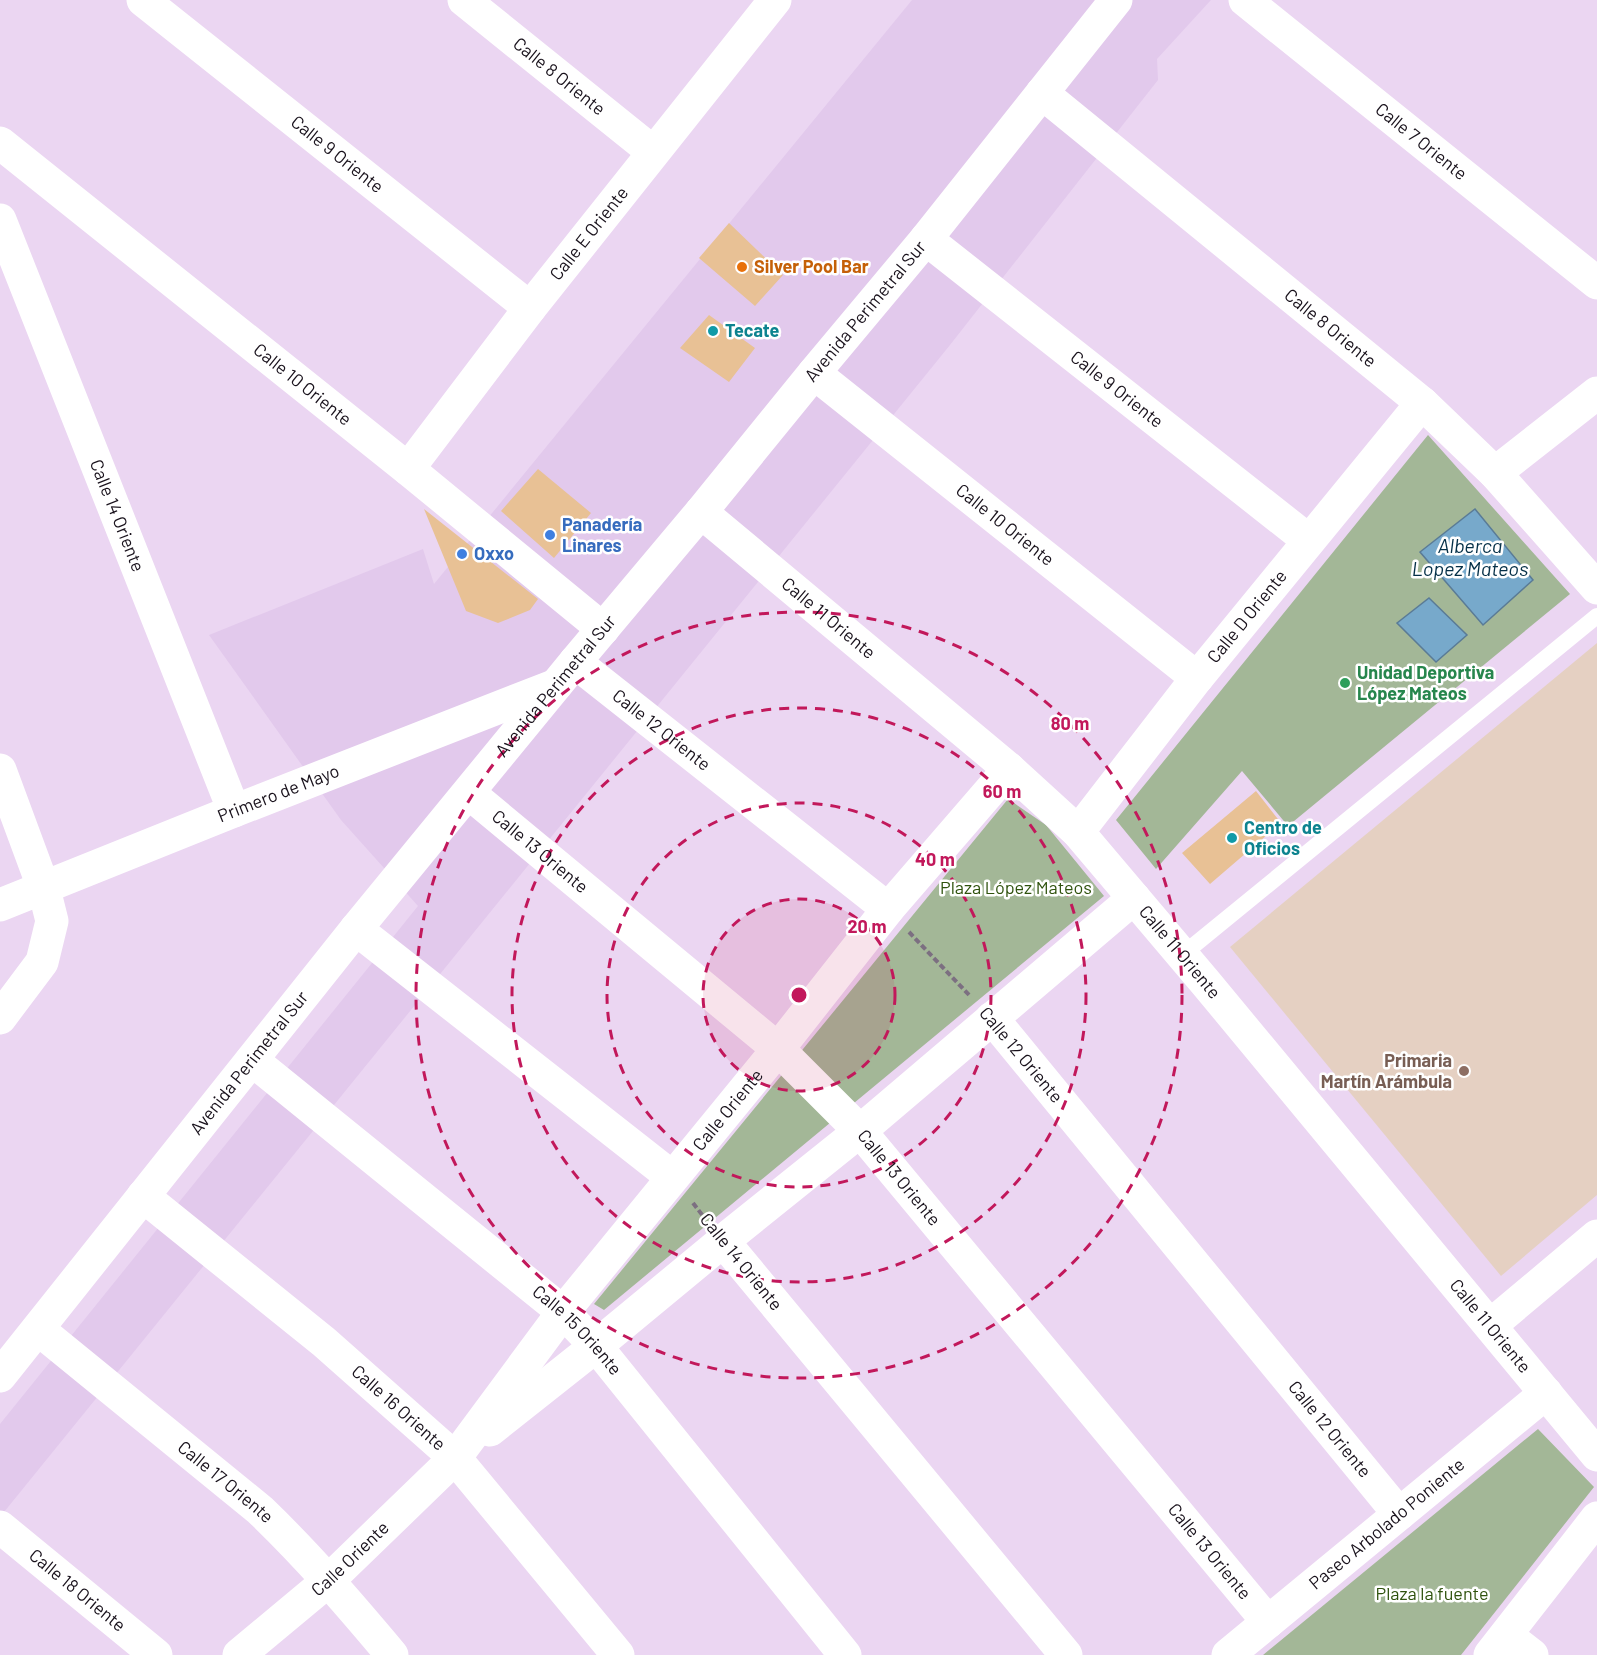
<svg xmlns="http://www.w3.org/2000/svg" width="1597" height="1655" viewBox="0 0 1597 1655" font-family="Barlow,sans-serif">
<style>
.built{fill:#e2c9ec}
.education{fill:#e5d0c2}
.green{fill:#a3b797}
.water{fill:#77a9cb;stroke:#5a7b96;stroke-width:1.5}
.building{fill:#e8c195}
.lines{fill:none;stroke-linecap:round;stroke-linejoin:round}
.path{stroke:#7c6f81;stroke-width:4;stroke-dasharray:6 3;stroke-linecap:butt}
.service{stroke:#fff;stroke-width:16}
.minor{stroke:#fff;stroke-width:33}
.tertiary{stroke:#fff;stroke-width:33}
.ring{fill:none;stroke:#c2185b;stroke-width:3;stroke-dasharray:10 8}
.food-dot{fill:#e8710a;stroke:#fff;stroke-width:2}
.culture-dot{fill:#0f9aa8;stroke:#fff;stroke-width:2}
.shop-dot{fill:#3f7fe0;stroke:#fff;stroke-width:2}
.leisure-dot{fill:#2e9e5b;stroke:#fff;stroke-width:2}
.education-dot{fill:#8d6e63;stroke:#fff;stroke-width:2}
.labels{text-anchor:middle;stroke-width:5;stroke-linejoin:round;paint-order:stroke}
.street-label{font-size:18px;fill:#18111b;stroke:#fff}
.food-label{font-size:18px;font-weight:bold;fill:#c56008;stroke:#fff;text-anchor:start}
.culture-label{font-size:18px;font-weight:bold;fill:#0d838f;stroke:#fff;text-anchor:start}
.shop-label{font-size:18px;font-weight:bold;fill:#366cbe;stroke:#fff;text-anchor:start}
.leisure-label{font-size:18px;font-weight:bold;fill:#27864d;stroke:#fff;text-anchor:start}
.park-label{font-size:18px;fill:#2f520d;stroke:#fff}
.education-label{font-size:18px;font-weight:bold;fill:#785e54;stroke:#fff;text-anchor:end}
.water-label{font-size:20px;font-style:italic;fill:#053048;stroke:#fff}
.centre{fill:#c2185b;stroke:#fff;stroke-width:3}
.ring-label{font-size:18px;text-anchor:middle;font-weight:bold;fill:#c2185b;stroke:#fff;stroke-width:5;stroke-linejoin:round;paint-order:stroke}
</style>
<rect width="100%" height="100%" fill="#ebd6f2"/>
<path class="built" d="M 912,0 L 1211,0 L 1157,59 L 1158,80 L 950,345 L 0,1517 L 0,1424 L 418,906 L 341,820 L 209,635 L 423,549 L 434,584 Z"/>
<path class="education" d="M 1597,643 L 1597,1195 L 1501,1276 L 1230,947 Z"/>
<path class="green" d="M 1428,435 L 1570,594 L 1288,826 L 1242,771 L 1156,869 L 1116,820 Z
M 1008,799 L 1046,825 L 1104,896 L 604,1310 L 594,1304 Z
M 1538,1429 L 1594,1487 L 1461,1655 L 1263,1655 Z"/>
<path class="water" d="M 1475,509 L 1533,580 L 1483,625 L 1420,552 Z
M 1429,598 L 1467,635 L 1436,662 L 1397,623 Z"/>
<path class="building" d="M 729,223 L 783,275 L 755,306 L 699,258 Z
M 709,315 L 755,348 L 729,382 L 680,348 Z
M 538,469 L 591,513 L 554,558 L 501,511 Z
M 424,509 L 538,599 L 530,610 L 498,623 L 466,611 Z
M 1256,791 L 1281,823 L 1210,884 L 1182,853 Z"/>
<g class="lines">
<path class="path" d="M 909,932 L 970,996
M 693,1203 L 703,1216"/>
<path class="service" d="M 1182,955 L 1597,616"/>
<g class="minor">
<path id="s1" d="M 143,0 L 530,308"/>
<path id="s2" d="M 464,0 L 653,152"/>
<path id="s3" d="M 1245,0 L 1597,283"/>
<path id="s4" d="M 1042,93 L 1422,403 L 1495,473 L 1597,588"/>
<path id="s5" d="M 0,143 L 408,469 L 603,629"/>
<path id="s6" d="M 0,220 L 234,811"/>
<path id="s7" d="M 926,239 L 1308,540"/>
<path id="s8" d="M 814,373 L 1197,678"/>
<path id="s9" d="M 408,469 L 530,308 L 775,0"/>
<path d="M 1495,473 L 1597,393"/>
<path id="s10" d="M 701,512 L 1009,769 L 1078,832 L 1205,982 L 1597,1455"/>
<path id="s11" d="M 575,662 L 888,909"/>
<path d="M 0,770 L 44,889 L 52,921 L 42,962 L 0,1018"/>
<path id="s12" d="M 469,793 L 778,1049 L 860,1131 L 1268,1622"/>
<path id="s13" d="M 1078,832 L 1197,678 L 1422,403"/>
<path d="M 356,929 L 672,1177"/>
<path id="s14" d="M 992,1018 L 1399,1514"/>
<path id="s15" d="M 252,1060 L 563,1312 L 596,1346 L 845,1655"/>
<path id="s16" d="M 143,1196 L 324,1342 L 455,1458 L 618,1655"/>
<path d="M 723,1241 L 1066,1655"/>
<path d="M 1491,1325 L 1597,1236"/>
<path id="s17" d="M 38,1329 L 260,1510 C 308,1556 350,1605 392,1655"/>
<path d="M 490,1430 L 596,1346 L 723,1241 L 860,1131 L 1134,898"/>
<path id="s18" d="M 0,1527 L 156,1655"/>
<path d="M 1506,1635 L 1532,1655"/>
<path id="s19" d="M 239,1655 L 329,1580 L 455,1458 L 563,1312 L 778,1049 L 888,909 L 1009,769"/>
<path id="s20" d="M 1228,1655 L 1546,1393"/>
<path d="M 1490,1655 L 1597,1518"/>
</g>
<g class="tertiary">
<path id="s21" d="M 0,905 L 234,811 L 556,685"/>
<path id="s22" d="M 0,1376 L 356,929 L 575,662 L 701,512 L 814,373 L 926,239 L 1116,0"/>
</g>
</g>
<circle cx="799" cy="995" r="96" fill="#c2185b" fill-opacity=".12"/>
<g class="ring">
<circle cx="799" cy="995" r="96"/>
<circle cx="799" cy="995" r="192"/>
<circle cx="799" cy="995" r="287"/>
<circle cx="799" cy="995" r="383"/>
</g>
<circle class="food-dot" cx="742" cy="267" r="6"/>
<g class="culture-dot">
<circle cx="713" cy="331" r="6"/>
<circle cx="1232" cy="838" r="6"/>
</g>
<g class="shop-dot">
<circle cx="550" cy="535" r="6"/>
<circle cx="462" cy="554" r="6"/>
</g>
<circle class="leisure-dot" cx="1345" cy="683" r="6"/>
<circle class="education-dot" cx="1464" cy="1071" r="6"/>
<g class="labels">
<g class="street-label">
<text dy="6" stroke="none"><textPath href="#s2" startOffset="122">Calle 8 Oriente</textPath></text>
<text dy="6" stroke="none"><textPath href="#s3" startOffset="226">Calle 7 Oriente</textPath></text>
<text dy="6" stroke="none"><textPath href="#s1" startOffset="248">Calle 9 Oriente</textPath></text>
<text dy="6" stroke="none"><textPath href="#s9" startOffset="297">Calle E Oriente</textPath></text>
<text dy="6" stroke="none"><textPath href="#s22" startOffset="1372">Avenida Perimetral Sur</textPath></text>
<text dy="6" stroke="none"><textPath href="#s4" startOffset="372">Calle 8 Oriente</textPath></text>
<text dy="6" stroke="none"><textPath href="#s5" startOffset="387">Calle 10 Oriente</textPath></text>
<text dy="6" stroke="none"><textPath href="#s7" startOffset="243">Calle 9 Oriente</textPath></text>
<text dy="6" stroke="none"><textPath href="#s6" startOffset="318">Calle 14 Oriente</textPath></text>
<text dy="6" stroke="none"><textPath href="#s8" startOffset="244">Calle 10 Oriente</textPath></text>
<text dy="6" stroke="none"><textPath href="#s13" startOffset="274">Calle D Oriente</textPath></text>
<text dy="6" stroke="none"><textPath href="#s10" startOffset="166">Calle 11 Oriente</textPath></text>
<text dy="6" stroke="none"><textPath href="#s22" startOffset="886">Avenida Perimetral Sur</textPath></text>
<text dy="6" stroke="none"><textPath href="#s11" startOffset="110">Calle 12 Oriente</textPath></text>
<text dy="6" stroke="none"><textPath href="#s21" startOffset="300">Primero de Mayo</textPath></text>
<text dy="6" stroke="none"><textPath href="#s12" startOffset="92">Calle 13 Oriente</textPath></text>
<text dy="6" stroke="none"><textPath href="#s10" startOffset="652">Calle 11 Oriente</textPath></text>
<text transform="translate(1021 1055) rotate(50)" y="6">Calle 12 Oriente</text>
<text dy="6" stroke="none"><textPath href="#s22" startOffset="400">Avenida Perimetral Sur</textPath></text>
<text dy="6" stroke="none"><textPath href="#s19" startOffset="735">Calle Oriente</textPath></text>
<text dy="6" stroke="none"><textPath href="#s12" startOffset="578">Calle 13 Oriente</textPath></text>
<text transform="translate(741 1262) rotate(51)" y="6">Calle 14 Oriente</text>
<text dy="6" stroke="none"><textPath href="#s10" startOffset="1138">Calle 11 Oriente</textPath></text>
<text dy="6" stroke="none"><textPath href="#s15" startOffset="423">Calle 15 Oriente</textPath></text>
<text dy="6" stroke="none"><textPath href="#s16" startOffset="332">Calle 16 Oriente</textPath></text>
<text dy="6" stroke="none"><textPath href="#s14" startOffset="532">Calle 12 Oriente</textPath></text>
<text dy="6" stroke="none"><textPath href="#s17" startOffset="242">Calle 17 Oriente</textPath></text>
<text dy="6" stroke="none"><textPath href="#s20" startOffset="206">Paseo Arbolado Poniente</textPath></text>
<text dy="6" stroke="none"><textPath href="#s12" startOffset="1064">Calle 13 Oriente</textPath></text>
<text dy="6" stroke="none"><textPath href="#s19" startOffset="147">Calle Oriente</textPath></text>
<text dy="6" stroke="none"><textPath href="#s18" startOffset="100">Calle 18 Oriente</textPath></text>
</g>
<g class="food-label">
<text x="754" y="273">Silver Pool Bar</text>
</g>
<g class="culture-label">
<text x="725" y="337">Tecate</text>
<text x="1244" y="834">Centro de<tspan x="1244" dy="21">Oficios</tspan></text>
</g>
<g class="shop-label">
<text x="562" y="531">Panadería<tspan x="562" dy="21">Linares</tspan></text>
<text x="474" y="560">Oxxo</text>
</g>
<g class="leisure-label">
<text x="1357" y="679">Unidad Deportiva<tspan x="1357" dy="21">López Mateos</tspan></text>
</g>
<g class="park-label">
<text x="1016" y="894">Plaza López Mateos</text>
<text x="1432" y="1600">Plaza la fuente</text>
</g>
<g class="education-label">
<text x="1452" y="1067">Primaria<tspan x="1452" dy="21">Martín Arámbula</tspan></text>
</g>
<g class="water-label">
<text x="1470" y="553">Alberca<tspan x="1470" dy="23">Lopez Mateos</tspan></text>
</g>
</g>
<circle cx="799" cy="995" r="9" class="centre"/>
<g class="ring-label">
<text x="1070" y="730">80 m</text>
<text x="1002" y="798">60 m</text>
<text x="935" y="866">40 m</text>
<text x="867" y="933">20 m</text>
</g>
</svg>
